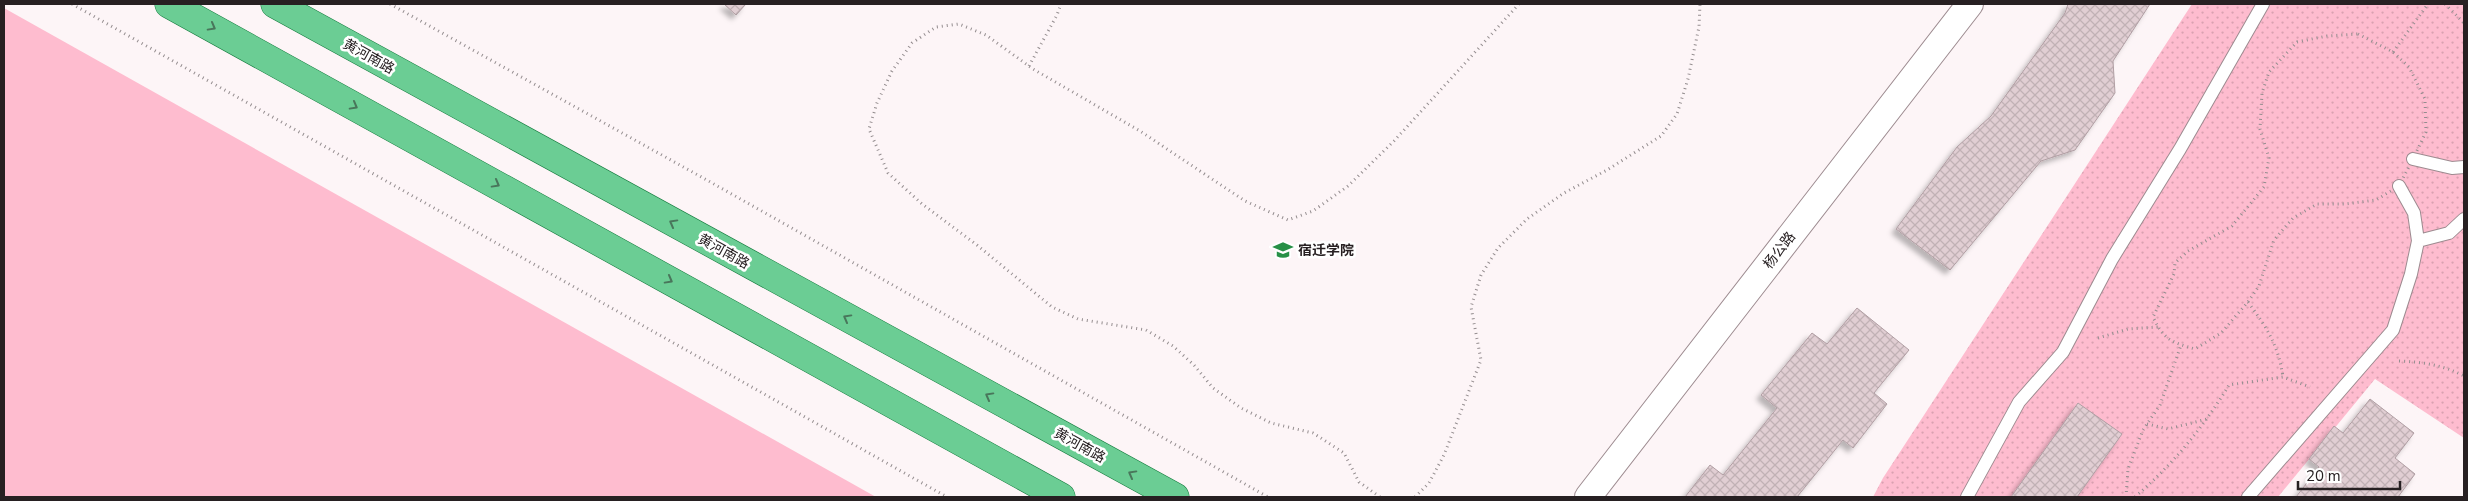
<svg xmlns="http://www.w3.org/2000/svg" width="2468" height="501" viewBox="0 0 2468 501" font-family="'Nunito Sans','Noto Sans SC',sans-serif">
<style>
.grass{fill:#febccf}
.garden{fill:url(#garden-dots)}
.building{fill:url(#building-cross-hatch);stroke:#b09ea3;filter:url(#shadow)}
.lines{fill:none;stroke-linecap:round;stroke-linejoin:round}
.service-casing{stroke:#9d8b90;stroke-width:14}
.minor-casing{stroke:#9d8b90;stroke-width:28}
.primary-casing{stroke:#147a3d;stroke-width:29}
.path{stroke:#948d8f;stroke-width:3;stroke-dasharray:1 4;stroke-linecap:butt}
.service{stroke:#fff;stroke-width:12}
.minor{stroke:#fff;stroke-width:26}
.primary{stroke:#6bcd94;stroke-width:28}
.oneway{stroke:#49765b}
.labels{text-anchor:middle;stroke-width:5;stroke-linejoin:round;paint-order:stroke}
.street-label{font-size:14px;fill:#272022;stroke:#fff}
.poi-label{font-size:14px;font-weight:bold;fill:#272022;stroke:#fff;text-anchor:start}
</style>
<defs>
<pattern id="garden-dots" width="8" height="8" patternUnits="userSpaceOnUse" patternTransform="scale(1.25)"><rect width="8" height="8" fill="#febccf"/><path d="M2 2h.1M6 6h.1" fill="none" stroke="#daa1b1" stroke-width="1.8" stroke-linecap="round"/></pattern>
<pattern id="building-cross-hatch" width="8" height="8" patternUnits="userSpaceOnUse" patternTransform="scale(1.25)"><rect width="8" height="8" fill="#e1ced3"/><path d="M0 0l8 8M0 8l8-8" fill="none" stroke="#c1b1b5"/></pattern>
<filter id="shadow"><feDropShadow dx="-4.5" dy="4.5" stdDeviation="2.5" flood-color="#0004"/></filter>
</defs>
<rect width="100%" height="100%" fill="#fdf5f7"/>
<path class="grass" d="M 4,8 L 876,497 L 4,497 Z"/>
<path class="garden" d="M 2192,4 L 2464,4 L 2464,438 L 2375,379 L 2278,497 L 1873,497 L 1883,478 Z"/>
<path class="building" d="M 724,4 L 746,4 L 736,15 Z
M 2068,4 L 2150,4 L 2113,61 L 2115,93 L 2075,150 L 2041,161 L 1950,270 L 1896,229 L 1957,147 L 1991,116 L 2065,13 Z
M 1857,308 L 1909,350 L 1874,393 L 1887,404 L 1853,448 L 1843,440 L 1797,497 L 1685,497 L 1710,465 L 1723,475 L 1777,408 L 1761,395 L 1812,333 L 1827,344 Z
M 2370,399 L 2414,433 L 2395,458 L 2415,474 L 2398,497 L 2296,497 L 2319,467 L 2309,459 L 2334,426 L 2343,433 Z
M 2078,403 L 2122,434 L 2077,497 L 2011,497 Z"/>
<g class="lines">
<defs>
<path id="service" d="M 2413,159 L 2452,168 L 2464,167
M 2418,241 L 2449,233 L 2464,219
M 1967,497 L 2019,402 L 2063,352 L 2112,259 L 2180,149 L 2263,4
M 2248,497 L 2393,330 L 2411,274 L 2418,241 L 2414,213 L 2399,186"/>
<path id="minor" d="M 1588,497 L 1970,4"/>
<path id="primary" d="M 169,4 L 1061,497
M 275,4 L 1175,497"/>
</defs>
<use href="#service" class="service-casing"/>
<use href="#minor" class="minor-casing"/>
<use href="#primary" class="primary-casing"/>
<path class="path" d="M 72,4 L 947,497
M 390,4 L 705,179 L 1268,497
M 2445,4 L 2464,23
M 2358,34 L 2393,52 L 2409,67 L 2425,99 L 2426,132 L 2413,159 L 2399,186 L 2376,200 L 2345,204 L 2317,204 L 2293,218 L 2274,240 L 2259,286 L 2248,302 L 2221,333 L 2195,349 C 2171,342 2164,340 2153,317 L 2174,274 L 2175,263 L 2188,251 L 2232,226 L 2264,187 L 2269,158 L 2260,129 L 2262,93 L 2269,72 L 2297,42 L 2327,36 Z
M 2393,52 L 2428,4
M 1029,66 L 1057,15 L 1061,4
M 2248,302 C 2267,328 2278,344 2283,377
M 2098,338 L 2128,329 L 2158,327
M 2399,361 C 2423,362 2443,365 2464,376
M 2147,424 L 2168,429 L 2207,419
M 1380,497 L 1359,482 L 1344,453 L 1313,433 L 1271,423 L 1241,408 L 1213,388 L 1194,365 L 1173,346 L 1146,330 L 1078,319 L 1052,307 L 977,245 L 922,204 L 888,173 L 869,129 L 877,103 L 892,71 L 912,43 L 936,27 L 959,24 L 986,35 L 1033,69 L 1140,131 L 1245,201 L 1288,220 L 1313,211 L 1348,186 L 1394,141 L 1519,4
M 1415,497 L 1429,483 L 1444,455 L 1481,360 L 1471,307 L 1481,275 L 1498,248 L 1527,219 L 1564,193 L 1607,170 L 1661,136 L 1677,114 L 1688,79 L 1699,27 L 1700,4
M 2126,497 L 2128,469 L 2143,430 L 2160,405 L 2181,345
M 2135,497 C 2173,464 2203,428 2229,385 L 2283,377 L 2310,387"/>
<use href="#service" class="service"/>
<use href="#minor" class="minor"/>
<use href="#primary" class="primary"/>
</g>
<defs><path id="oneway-chevron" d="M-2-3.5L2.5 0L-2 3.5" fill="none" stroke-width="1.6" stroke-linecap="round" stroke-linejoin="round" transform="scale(1.25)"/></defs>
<g class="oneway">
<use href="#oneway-chevron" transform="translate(212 27) rotate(29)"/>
<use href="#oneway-chevron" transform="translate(354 106) rotate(29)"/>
<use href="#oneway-chevron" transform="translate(496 184) rotate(29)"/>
<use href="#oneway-chevron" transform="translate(673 223) rotate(-151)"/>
<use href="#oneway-chevron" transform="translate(669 280) rotate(29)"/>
<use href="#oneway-chevron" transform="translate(847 318) rotate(-151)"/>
<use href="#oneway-chevron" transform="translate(989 396) rotate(-151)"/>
<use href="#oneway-chevron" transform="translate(1132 474) rotate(-151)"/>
</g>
<defs>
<symbol id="university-bare" viewBox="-9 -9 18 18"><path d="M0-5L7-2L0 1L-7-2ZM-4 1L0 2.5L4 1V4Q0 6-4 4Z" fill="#279047" stroke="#fff" stroke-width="2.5" paint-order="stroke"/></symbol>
</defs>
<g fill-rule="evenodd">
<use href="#university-bare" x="1269" y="236" width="28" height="28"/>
</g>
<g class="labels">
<g class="street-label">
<text transform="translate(369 56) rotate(29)" y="5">黄河南路</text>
<text transform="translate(1779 250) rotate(-52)" y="5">杨公路</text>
<text transform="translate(724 251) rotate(29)" y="5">黄河南路</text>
<text transform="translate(1080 445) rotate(29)" y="5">黄河南路</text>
</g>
<g class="poi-label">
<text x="1298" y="255">宿迁学院</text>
</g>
</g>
<rect width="2468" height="501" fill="none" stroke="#272022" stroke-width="10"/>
<path d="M2298 481v8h102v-8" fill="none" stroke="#272022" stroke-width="2.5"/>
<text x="2306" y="481" font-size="15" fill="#272022" stroke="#ffffff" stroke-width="4" paint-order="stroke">20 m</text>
</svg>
